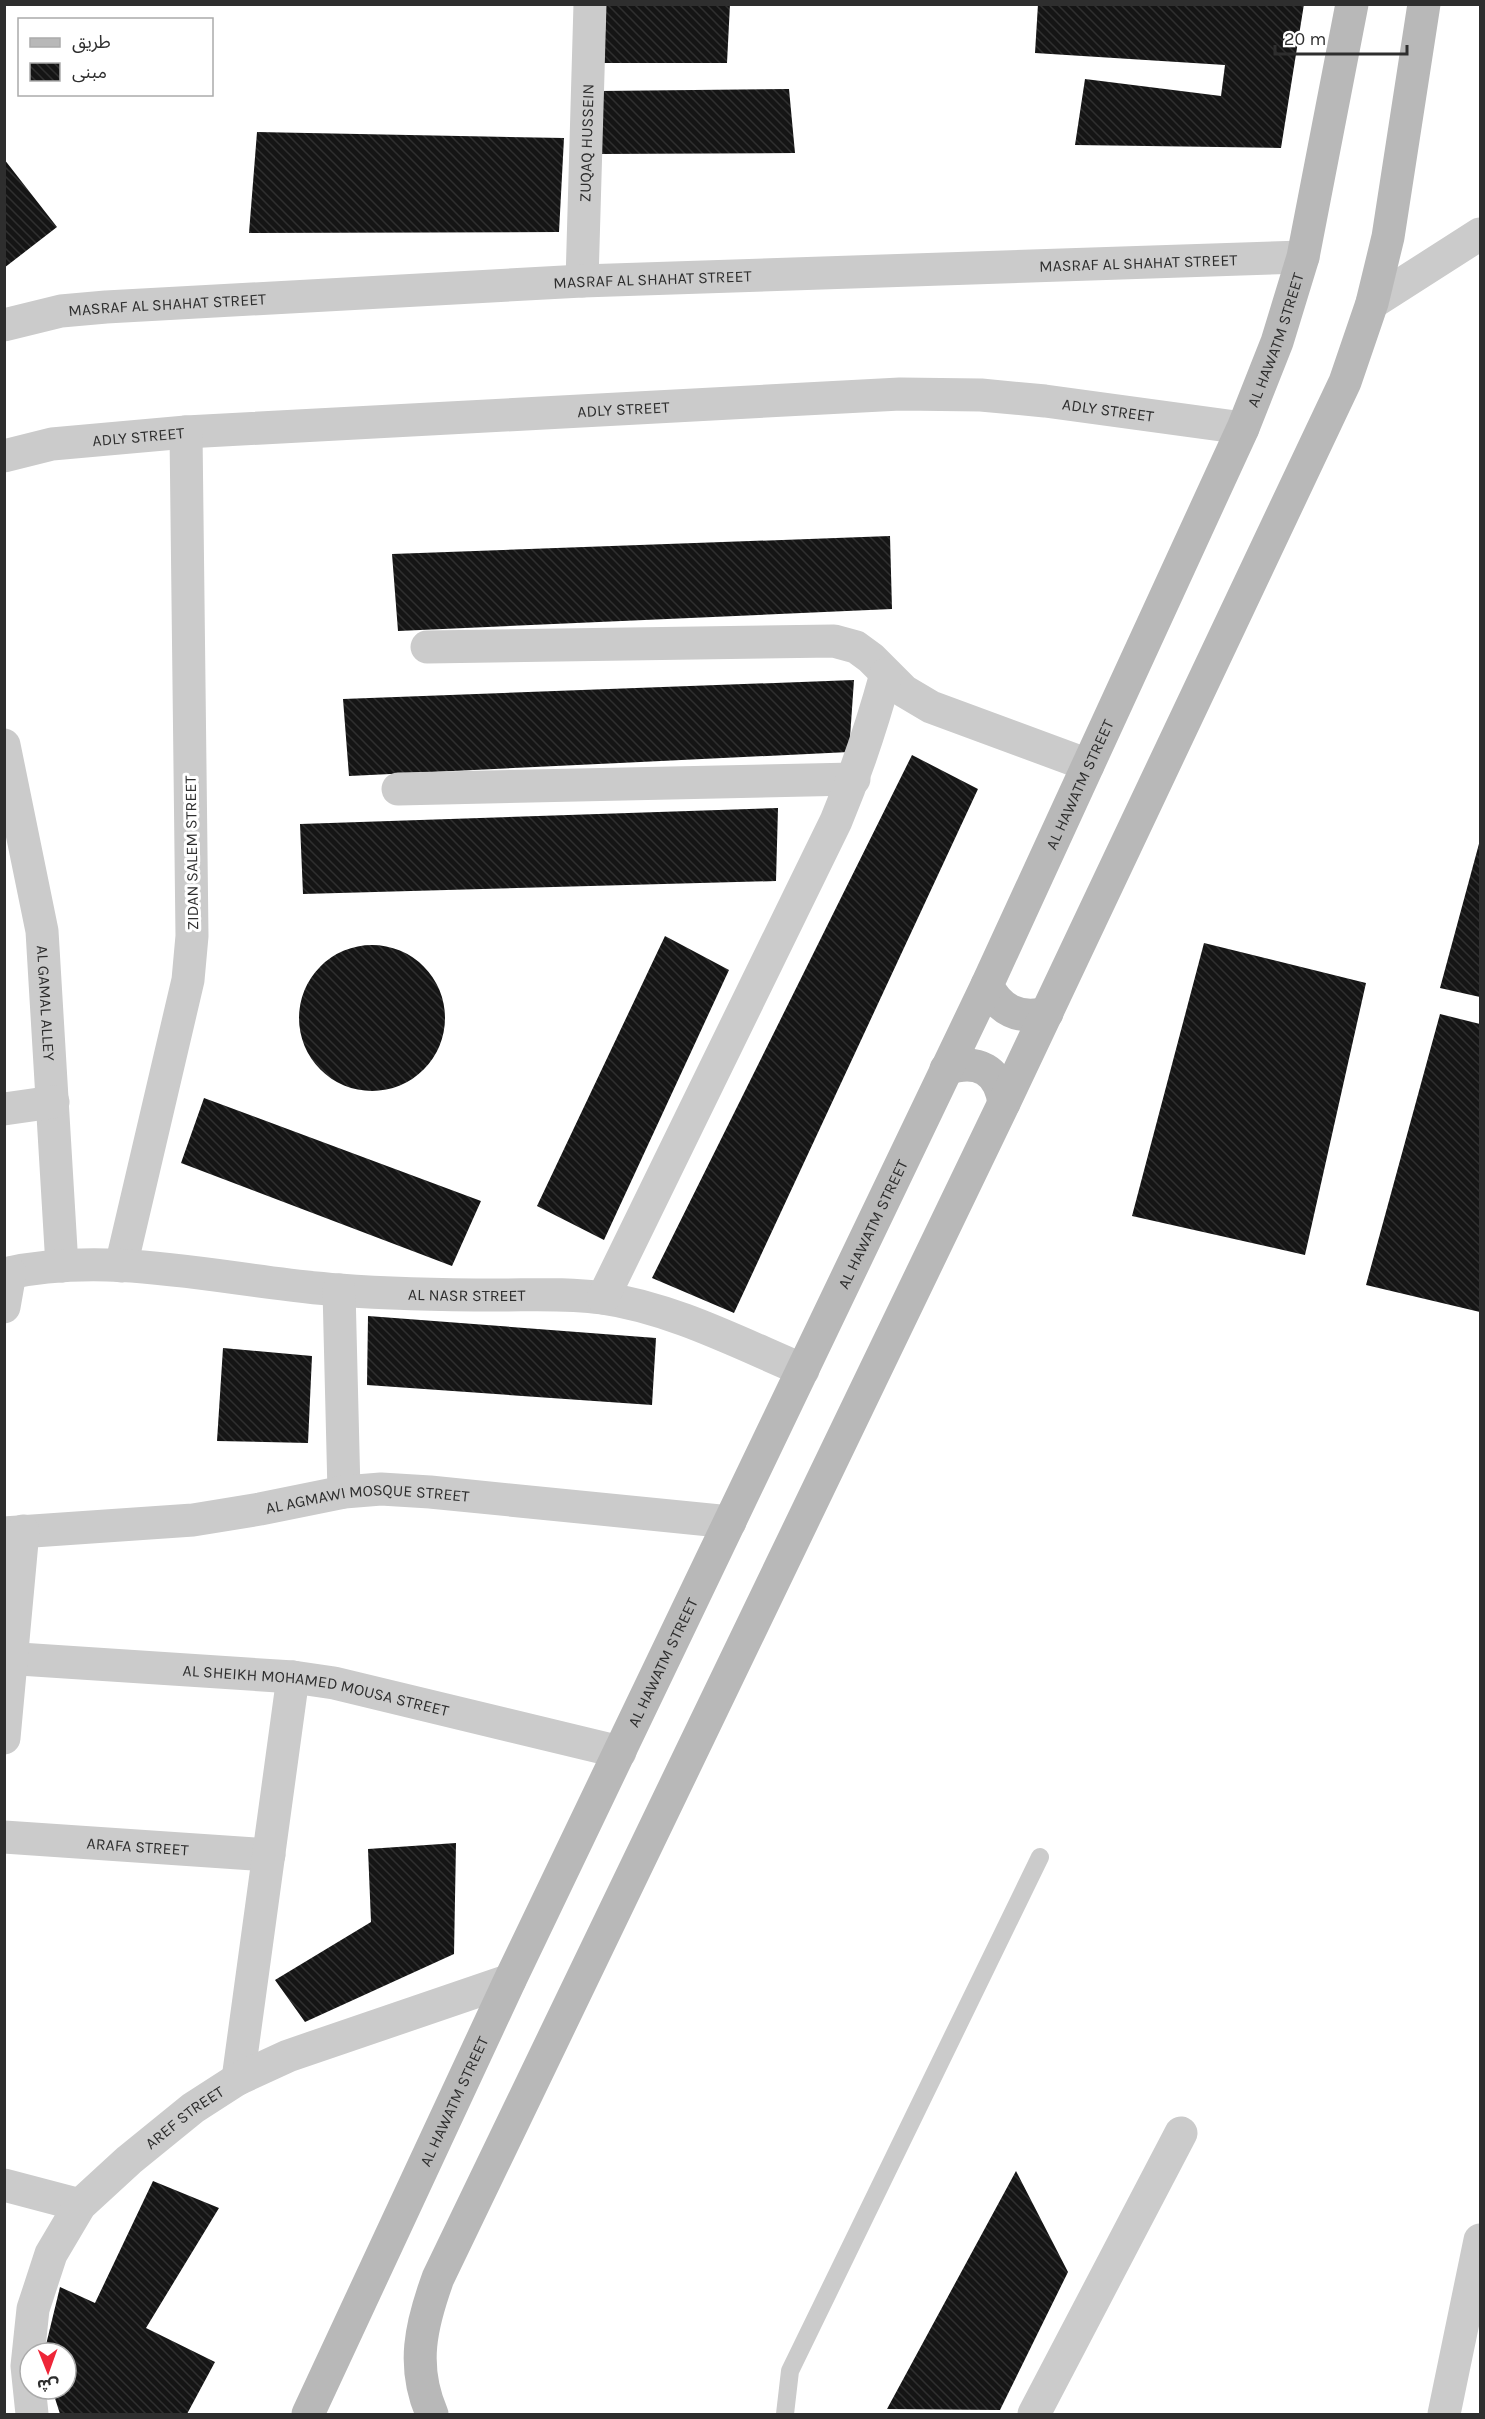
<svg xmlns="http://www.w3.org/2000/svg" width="1485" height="2419" viewBox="0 0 1485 2419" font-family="Karla,'Noto Sans Arabic',sans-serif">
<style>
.building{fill:url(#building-back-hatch)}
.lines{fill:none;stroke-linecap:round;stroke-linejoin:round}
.service{stroke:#cbcbcb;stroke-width:18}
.minor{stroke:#cbcbcb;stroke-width:33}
.tertiary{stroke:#cbcbcb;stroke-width:33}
.secondary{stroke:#b8b8b8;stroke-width:33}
.labels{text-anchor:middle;stroke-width:6;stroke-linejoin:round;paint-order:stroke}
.street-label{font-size:16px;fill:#2e2e2e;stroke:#fff}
</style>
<defs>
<pattern id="building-back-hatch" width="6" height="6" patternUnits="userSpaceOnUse" patternTransform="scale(1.5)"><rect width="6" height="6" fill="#151515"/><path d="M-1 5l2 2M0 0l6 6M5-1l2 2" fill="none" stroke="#2f2f2f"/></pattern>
</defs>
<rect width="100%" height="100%" fill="#fff"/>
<path class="building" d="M 606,4 L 730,4 L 727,63 L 604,63 Z
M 1038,4 L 1304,4 L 1281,148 L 1075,145 L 1085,79 L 1221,96 L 1225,65 L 1035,53 Z
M 789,89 L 795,153 L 599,154 L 600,91 Z
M 257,132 L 564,138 L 559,232 L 249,233 Z
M 4,159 L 57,227 L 4,268 Z
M 890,536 L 892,609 L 398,631 L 392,554 Z
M 854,680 L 849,752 L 349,776 L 343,699 Z
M 912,755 L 978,789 L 734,1313 L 652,1278 Z
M 778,808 L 776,881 L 303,894 L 300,824 Z
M 1480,840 L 1480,997 L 1440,988 Z
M 665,936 L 729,970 L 604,1240 L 537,1206 Z
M 1204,943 L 1366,983 L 1305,1255 L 1132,1216 Z
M299 1018a73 73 0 1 1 146 0a73 73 0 1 1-146 0Z
M 1440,1014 L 1480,1024 L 1480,1312 L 1366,1285 Z
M 204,1098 L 481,1201 L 452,1266 L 181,1163 Z
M 368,1316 L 656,1338 L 652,1405 L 367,1385 Z
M 223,1348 L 312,1356 L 308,1443 L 217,1441 Z
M 456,1843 L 454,1954 L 305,2022 L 275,1980 L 371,1922 L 368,1849 Z
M 1016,2171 L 1068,2272 L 1000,2410 L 887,2409 Z
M 153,2181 L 219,2208 L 146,2328 L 215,2362 L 187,2414 L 60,2414 L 52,2389 L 66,2389 L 66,2353 L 44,2353 L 60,2287 L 95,2303 Z"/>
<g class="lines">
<path class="service" d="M 785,2414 L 790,2371 L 1040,1857"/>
<g class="minor">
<path id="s1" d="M 582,281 L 590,4"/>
<path id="s2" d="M 4,456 L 52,444 L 186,432 L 900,394 L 981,395 L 1045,401 L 1243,428"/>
<path d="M 427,647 L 834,641 L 856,647 L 871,658 L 904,691 L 931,707 L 1088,765"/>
<path id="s3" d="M 4,745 L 42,931 L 62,1266"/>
<path d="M 398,789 L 854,779"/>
<path d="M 4,1109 L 53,1102"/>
<path d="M 121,1266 L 188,980 L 192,936 L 186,432"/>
<path id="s4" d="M 4,1274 C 114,1249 229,1282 339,1290 C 391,1294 445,1295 498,1295 C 532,1295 568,1293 602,1298 C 672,1308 739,1343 803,1370"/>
<path d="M 339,1290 L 344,1492"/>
<path d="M 603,1298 L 836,821 C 856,773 872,725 886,674"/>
<path d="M 4,1307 L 10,1273"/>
<path id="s5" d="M 4,1533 L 193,1520 L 260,1509 L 344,1492 L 381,1489 L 430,1492 L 730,1522"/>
<path id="s6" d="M 4,1658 L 293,1677 L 334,1683 L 620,1752"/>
<path d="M 4,1738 L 23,1531"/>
<path id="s7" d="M 4,1837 L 269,1855"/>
<path d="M 238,2079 L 293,1677"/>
<path d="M 4,2185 L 80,2205"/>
<path id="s8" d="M 32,2414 L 27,2366 L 33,2309 L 51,2254 L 80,2205 L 129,2160 L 193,2108 L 238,2079 L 288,2056 L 510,1980"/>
<path d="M 1034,2414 L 1181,2133"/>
<path d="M 1444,2414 L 1480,2240"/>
</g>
<g class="tertiary">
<path d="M 1372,303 L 1480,234"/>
<path id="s9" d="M 4,325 L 61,311 L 106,307 L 582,281 L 1303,257"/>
</g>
<g class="secondary">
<path d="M 987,985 C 999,1010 1019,1020 1047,1013"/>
<path d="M 946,1069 C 978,1058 999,1070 1004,1103"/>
<path id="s10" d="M 308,2414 L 510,1980 L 987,985 L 1243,428 L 1277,342 L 1303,257 L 1352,4"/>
<path d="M 432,2414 C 411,2366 421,2325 438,2278 L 1004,1103 L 1345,382 L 1372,303 L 1388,237 L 1424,4"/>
</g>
</g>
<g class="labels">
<g class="street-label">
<text dy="6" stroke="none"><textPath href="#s1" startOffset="138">ZUQAQ HUSSEIN</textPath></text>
<text dy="6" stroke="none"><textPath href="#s9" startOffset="1137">MASRAF AL SHAHAT STREET</textPath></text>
<text dy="6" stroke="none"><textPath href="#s9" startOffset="651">MASRAF AL SHAHAT STREET</textPath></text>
<text dy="6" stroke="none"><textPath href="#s9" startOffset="165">MASRAF AL SHAHAT STREET</textPath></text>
<text dy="6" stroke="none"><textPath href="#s10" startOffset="2289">AL HAWATM STREET</textPath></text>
<text dy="6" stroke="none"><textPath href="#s2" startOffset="622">ADLY STREET</textPath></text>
<text dy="6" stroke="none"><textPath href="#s2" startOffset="1108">ADLY STREET</textPath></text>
<text dy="6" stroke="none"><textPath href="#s2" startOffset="136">ADLY STREET</textPath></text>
<text dy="6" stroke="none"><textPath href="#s10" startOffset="1803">AL HAWATM STREET</textPath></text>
<text transform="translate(191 853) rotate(-91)" y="6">ZIDAN SALEM STREET</text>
<text dy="6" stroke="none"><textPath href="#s3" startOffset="262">AL GAMAL ALLEY</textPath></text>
<text dy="6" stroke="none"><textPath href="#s10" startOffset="1317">AL HAWATM STREET</textPath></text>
<text dy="6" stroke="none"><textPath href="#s4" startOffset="465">AL NASR STREET</textPath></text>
<text dy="6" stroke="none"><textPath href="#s5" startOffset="366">AL AGMAWI MOSQUE STREET</textPath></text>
<text dy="6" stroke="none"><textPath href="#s10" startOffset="831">AL HAWATM STREET</textPath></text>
<text dy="6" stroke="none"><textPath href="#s6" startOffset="314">AL SHEIKH MOHAMED MOUSA STREET</textPath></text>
<text dy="6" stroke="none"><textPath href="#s7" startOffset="134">ARAFA STREET</textPath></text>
<text dy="6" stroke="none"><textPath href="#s10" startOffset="345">AL HAWATM STREET</textPath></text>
<text dy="6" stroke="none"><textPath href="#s8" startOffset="357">AREF STREET</textPath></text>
</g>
</g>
<rect width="1485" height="2419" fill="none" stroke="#2e2e2e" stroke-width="12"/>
<rect x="18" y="18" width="195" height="78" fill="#ffffff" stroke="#ababab" stroke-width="1.5"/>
<rect x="30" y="38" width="30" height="9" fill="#b8b8b8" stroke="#ababab" stroke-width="1.5"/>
<text x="72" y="48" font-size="18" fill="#2e2e2e">طريق</text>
<rect x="30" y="63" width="30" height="18" fill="url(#building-back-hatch)" stroke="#ababab" stroke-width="1.5"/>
<text x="72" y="78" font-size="18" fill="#2e2e2e">مبنى</text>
<g transform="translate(48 2371) rotate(179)"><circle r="28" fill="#ffffff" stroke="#ababab" stroke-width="1.5"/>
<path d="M0-4.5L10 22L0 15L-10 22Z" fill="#ee2638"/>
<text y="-9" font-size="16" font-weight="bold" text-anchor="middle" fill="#2e2e2e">ش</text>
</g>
<path d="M1275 45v9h132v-9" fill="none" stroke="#2e2e2e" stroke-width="3"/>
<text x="1284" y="45" font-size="18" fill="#2e2e2e" stroke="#ffffff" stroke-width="4.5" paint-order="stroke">20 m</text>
</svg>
